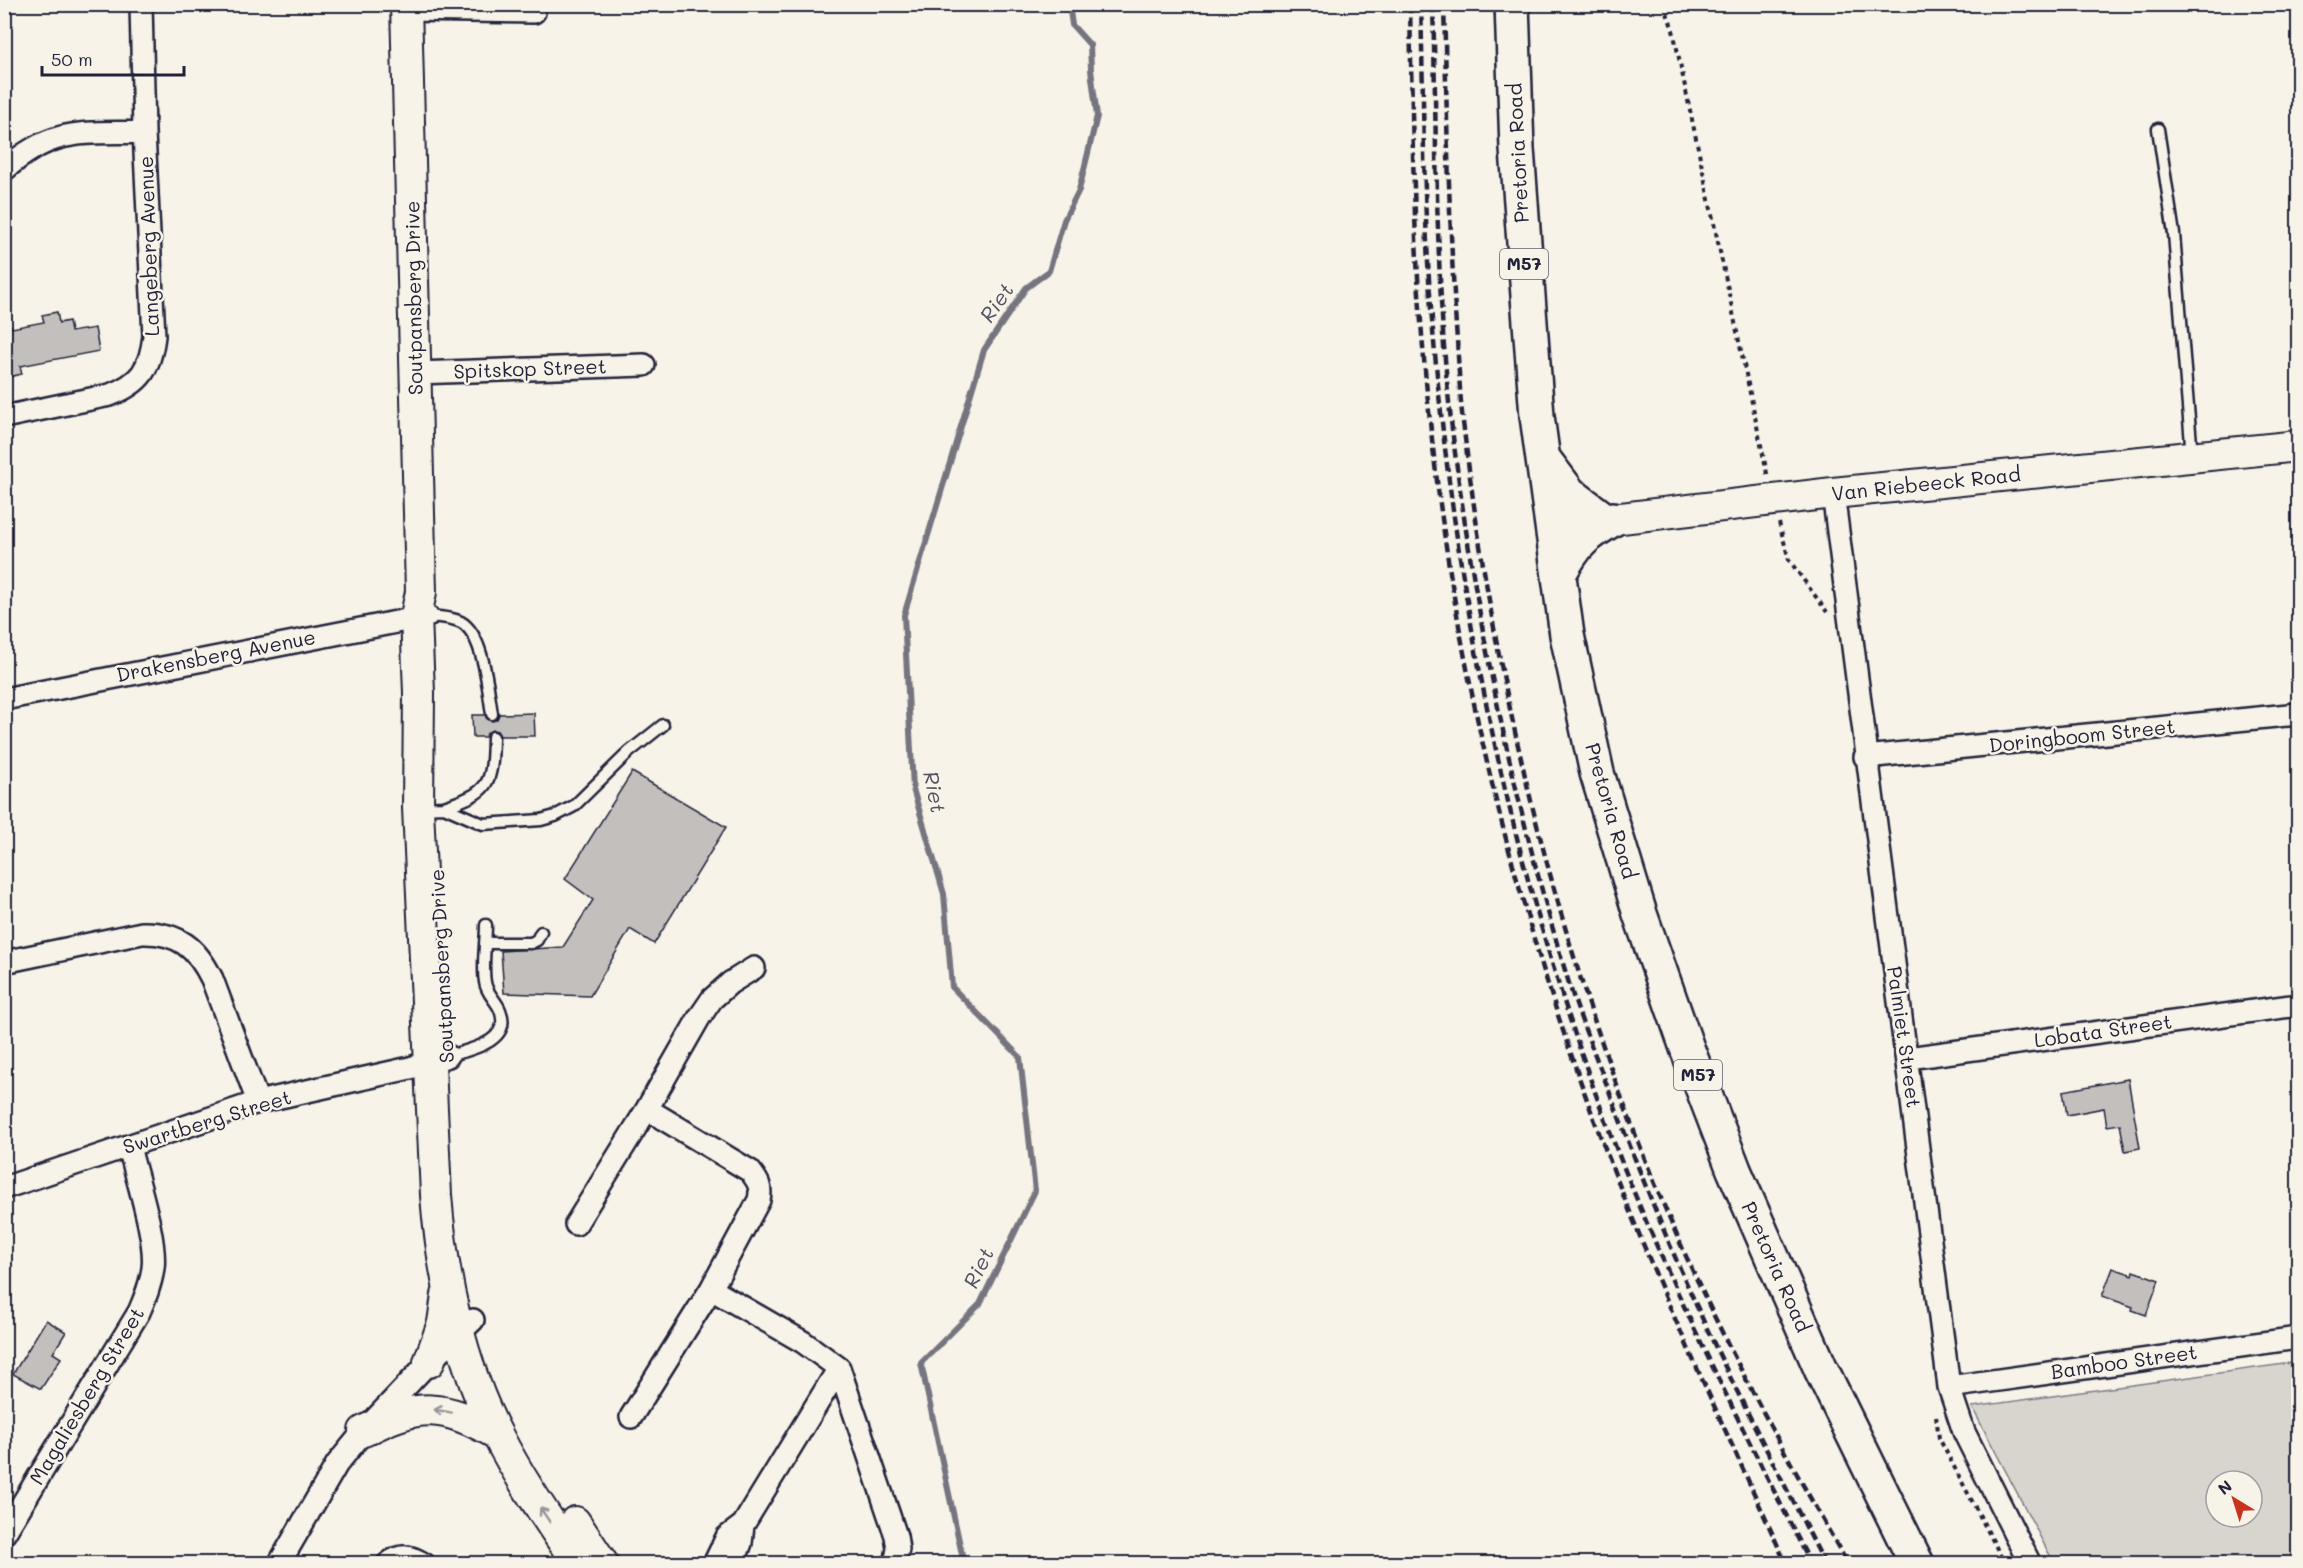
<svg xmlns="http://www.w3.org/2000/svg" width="2303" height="1568" viewBox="0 0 2303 1568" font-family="Mali,sans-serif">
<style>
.green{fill:#d8d5cf;stroke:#7d7c85;stroke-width:1.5;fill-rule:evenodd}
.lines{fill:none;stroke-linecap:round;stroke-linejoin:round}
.stream{stroke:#76747f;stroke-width:6}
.building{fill:#c2bfbd;stroke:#22223b;stroke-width:1.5}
.lane-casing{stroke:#22223b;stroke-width:15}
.street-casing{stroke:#22223b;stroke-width:26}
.secondary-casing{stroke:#22223b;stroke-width:34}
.primary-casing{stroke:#22223b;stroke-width:38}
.path{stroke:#22223b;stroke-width:4;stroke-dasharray:4.5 4.5;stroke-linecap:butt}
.lane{stroke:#f7f3e8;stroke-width:10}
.street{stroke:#f7f3e8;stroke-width:21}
.secondary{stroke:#f7f3e8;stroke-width:30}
.primary{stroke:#f7f3e8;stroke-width:33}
.rail{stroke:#22223b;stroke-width:4.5;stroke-dasharray:9 4.5;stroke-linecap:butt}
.oneway{stroke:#97959a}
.labels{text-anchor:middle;stroke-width:5;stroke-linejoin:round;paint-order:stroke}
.shield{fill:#f7f3e8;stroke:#62616f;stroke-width:1.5}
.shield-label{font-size:18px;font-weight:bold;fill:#22223b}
.street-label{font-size:20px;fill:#22223b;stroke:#f7f3e8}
.water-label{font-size:21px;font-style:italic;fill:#535263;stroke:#f7f3e8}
</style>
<rect width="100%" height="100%" fill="#f7f3e8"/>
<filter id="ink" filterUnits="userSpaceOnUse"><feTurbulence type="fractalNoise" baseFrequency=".0167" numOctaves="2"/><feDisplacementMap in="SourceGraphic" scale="12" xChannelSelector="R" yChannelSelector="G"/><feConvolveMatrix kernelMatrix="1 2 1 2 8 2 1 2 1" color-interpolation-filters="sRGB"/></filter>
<g filter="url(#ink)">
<path class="green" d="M 2298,1362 L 2298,1563 L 2054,1563 L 1972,1407 ZM 2216,1481 L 2252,1481 L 2252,1517 L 2216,1517 Z"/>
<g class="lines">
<path class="stream" d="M 964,1564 L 921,1363 L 980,1304 L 1035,1191 L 1020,1057 L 952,987 L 944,894 L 913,789 L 904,615 L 984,350 L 1026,288 L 1049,271 L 1064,220 L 1079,190 L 1097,116 L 1091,70 L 1090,45 L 1072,25 L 1069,4"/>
</g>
<path class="building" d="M 57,312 L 59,323 L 69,321 L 71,332 L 95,328 L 99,351 L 20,366 L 22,374 L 4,378 L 4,326 L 11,325 L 12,328 L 44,322 L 42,315 Z
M 534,713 L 535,736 L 500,736 L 497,731 L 493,730 L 487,733 L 486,737 L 473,737 L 472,715 L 485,715 L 487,719 L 493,721 L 497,719 L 499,714 Z
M 632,772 L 726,827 L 654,944 L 630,929 L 590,996 L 504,993 L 501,951 L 563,947 L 593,900 L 565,879 Z
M 2128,1079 L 2140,1148 L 2125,1151 L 2120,1124 L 2107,1126 L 2104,1108 L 2067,1115 L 2063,1091 Z
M 2113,1268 L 2133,1275 L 2134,1271 L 2159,1280 L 2146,1315 L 2132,1310 L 2133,1307 L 2102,1296 Z
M 46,1320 L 66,1332 L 53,1353 L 61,1358 L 41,1389 L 13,1374 Z"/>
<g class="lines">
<defs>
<path id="lane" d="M 2158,129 L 2174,234 L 2192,456
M 428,616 C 439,617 451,617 461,622 C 484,635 488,690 492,714
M 444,807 C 490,792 492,785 493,737
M 419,808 L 444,807 L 483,824 L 541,820 L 555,816 L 574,806 L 629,752 L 663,725
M 486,943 L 531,943 L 537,940 L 541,932
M 448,1056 C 469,1050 513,1042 500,1010 C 496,1000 486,993 485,982 C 482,964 486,943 486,925"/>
<path id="street" d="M 406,10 L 534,12
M 4,170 C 54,126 83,134 144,132
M 416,373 L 644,365
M 4,417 L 110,395 C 141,383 150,369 154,336 L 144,132 L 141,4
M 1833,493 C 1870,791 1912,1089 1949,1387 L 1964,1432 L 2030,1564
M 4,699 L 427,616
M 1865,757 L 2298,714
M 4,962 L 142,933 C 178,932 197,948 212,979 L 258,1102
M 1908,1058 L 2298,1005
M 4,1188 L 258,1102 L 410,1068 L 448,1056
M 576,1224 L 647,1109 L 699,1018 L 712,999 L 730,983 L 754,968
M 711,1289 L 803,1342 L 839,1368 L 896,1536 L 898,1549 L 895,1564
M 1949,1387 L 2298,1338
M 631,1417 L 711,1289 L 759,1200 C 762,1187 758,1181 750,1171 L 647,1109
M 4,1534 L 139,1312 C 145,1298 151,1284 153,1268 C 157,1239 136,1177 129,1146
M 279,1564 L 337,1464 L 364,1431 L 429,1362 L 473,1320
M 388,1564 C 401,1553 411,1556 424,1564
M 714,1564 L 727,1537 L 743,1525 L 839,1368
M 733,1564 L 741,1543 L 743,1525"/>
<path id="secondary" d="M 406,4 L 421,592 L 416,616 L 419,693 L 418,808 L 436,1195 C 442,1275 461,1365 498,1436 C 521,1481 550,1522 578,1564
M 1553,522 L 1613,519 L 1833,493 L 2298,446
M 429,1362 L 443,1323 L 447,1295
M 364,1431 C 420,1402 442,1404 497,1434
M 575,1522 L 603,1564"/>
<path id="primary" d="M 1512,4 L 1517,149 L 1537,416 L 1567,635 L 1597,773 L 1640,914 L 1687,1048 L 1734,1170 L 1821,1369 L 1917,1564
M 1545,461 L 1569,493 L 1605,520
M 1559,574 C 1576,543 1584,536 1613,519"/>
</defs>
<use href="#lane" class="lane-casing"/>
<use href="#street" class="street-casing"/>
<use href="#secondary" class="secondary-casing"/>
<use href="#primary" class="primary-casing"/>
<path class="path" d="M 1664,4 L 1673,30 L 1768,478
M 1779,523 L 1789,560 L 1827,612
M 1936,1416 L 1939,1438 L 2005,1564"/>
<use href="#lane" class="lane"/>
<use href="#street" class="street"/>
<use href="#secondary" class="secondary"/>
<use href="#primary" class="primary"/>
<path class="rail" d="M 1410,4 C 1412,110 1413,216 1421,322 C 1434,495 1461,668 1505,835 C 1540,969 1584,1101 1637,1229 C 1683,1342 1736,1452 1786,1564
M 1421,4 C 1424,113 1423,223 1433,331 C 1456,602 1511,871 1608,1127 C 1665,1277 1738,1420 1811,1564
M 1433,4 C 1437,146 1435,289 1452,429 C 1475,615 1513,801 1568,980 C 1579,1017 1594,1052 1608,1088 C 1641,1177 1677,1266 1718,1352 C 1752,1423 1789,1493 1825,1564
M 1444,4 C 1447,117 1449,229 1457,340 C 1459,370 1460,401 1464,430 C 1497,704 1564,975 1674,1229 C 1724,1344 1785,1455 1848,1564"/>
</g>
<defs><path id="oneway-shaft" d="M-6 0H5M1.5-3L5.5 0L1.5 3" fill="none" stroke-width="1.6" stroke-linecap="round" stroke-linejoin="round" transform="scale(1.5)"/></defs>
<g class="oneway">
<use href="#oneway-shaft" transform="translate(443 1411) rotate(-170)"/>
<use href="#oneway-shaft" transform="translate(545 1515) rotate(-124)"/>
</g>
</g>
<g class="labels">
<g class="shield">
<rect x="1500" y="249" width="48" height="30" rx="4.5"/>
<rect x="1674" y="1060" width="48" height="30" rx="4.5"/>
</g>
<g class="shield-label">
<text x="1524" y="270">M57</text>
<text x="1698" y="1081">M57</text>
</g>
<g class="street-label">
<text transform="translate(1518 153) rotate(-93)" y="7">Pretoria Road</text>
<text transform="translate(149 246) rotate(-92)" y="7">Langeberg Avenue</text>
<text transform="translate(414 298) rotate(-91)" y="7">Soutpansberg Drive</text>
<text transform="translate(530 369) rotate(-2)" y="7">Spitskop Street</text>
<text transform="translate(1926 484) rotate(-6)" y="7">Van Riebeeck Road</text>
<text transform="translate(216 656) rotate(-11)" y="7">Drakensberg Avenue</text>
<text transform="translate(2082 736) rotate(-6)" y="7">Doringboom Street</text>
<text transform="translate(1611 811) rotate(74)" y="7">Pretoria Road</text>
<text transform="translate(442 966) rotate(-93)" y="7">Soutpansberg Drive</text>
<text transform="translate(2103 1031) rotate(-8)" y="7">Lobata Street</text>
<text transform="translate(1904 1037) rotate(82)" y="7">Palmiet Street</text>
<text transform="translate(207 1122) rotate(-17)" y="7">Swartberg Street</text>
<text transform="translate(1776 1267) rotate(66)" y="7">Pretoria Road</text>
<text transform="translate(2124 1362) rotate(-8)" y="7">Bamboo Street</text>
<text transform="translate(87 1396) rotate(-59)" y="7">Magaliesberg Street</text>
</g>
<g class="water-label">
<text transform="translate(997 303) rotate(-55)" y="7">Riet</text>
<text transform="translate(934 792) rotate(79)" y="7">Riet</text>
<text transform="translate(979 1268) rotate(-64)" y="7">Riet</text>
</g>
</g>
<rect width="2303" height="1568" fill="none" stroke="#f7f3e8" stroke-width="24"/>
<rect x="12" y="12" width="2279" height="1544" fill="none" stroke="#22223b" stroke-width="2" filter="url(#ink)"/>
<g transform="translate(2234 1499) rotate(322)"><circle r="28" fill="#f7f3e8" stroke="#a29fa3" stroke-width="1.5"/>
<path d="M0-4.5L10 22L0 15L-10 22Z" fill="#c8321e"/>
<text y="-9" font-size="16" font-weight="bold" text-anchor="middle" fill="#22223b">N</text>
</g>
<path d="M42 66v9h142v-9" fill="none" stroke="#22223b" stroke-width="3"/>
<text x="51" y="66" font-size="18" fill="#22223b" stroke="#f7f3e8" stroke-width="4.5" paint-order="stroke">50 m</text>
</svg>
